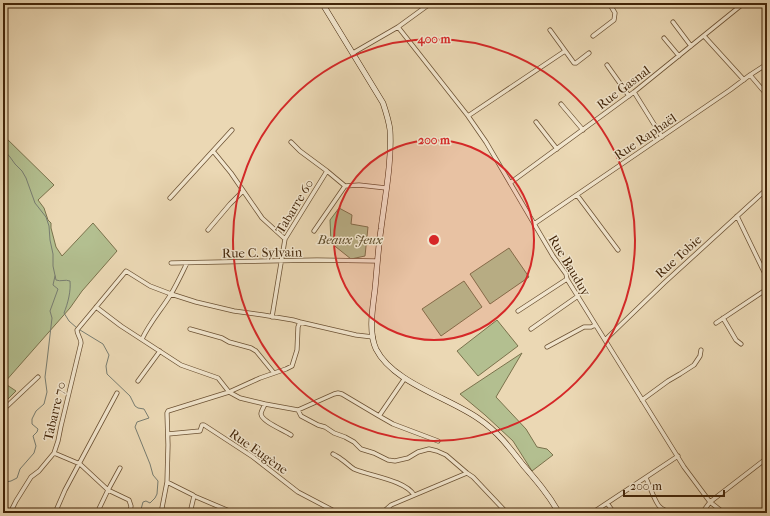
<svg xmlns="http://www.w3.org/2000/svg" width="770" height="516" viewBox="0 0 770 516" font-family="'IM FELL French Canon',serif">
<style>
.green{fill:#b3bf90;stroke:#7a724c}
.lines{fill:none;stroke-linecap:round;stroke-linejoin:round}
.stream{stroke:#787d71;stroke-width:1}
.street-casing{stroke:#6c5234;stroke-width:5}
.secondary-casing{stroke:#422509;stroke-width:6}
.street{stroke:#f2e6ce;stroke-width:3.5}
.secondary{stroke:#f2e6ce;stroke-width:5}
.ring{fill:none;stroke:#d62828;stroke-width:2}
.labels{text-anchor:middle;stroke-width:3;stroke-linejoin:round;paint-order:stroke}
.street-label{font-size:13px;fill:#422509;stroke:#f2e6ce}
.park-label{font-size:13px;font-style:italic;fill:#5e4c2b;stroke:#f2e6ce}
.centre{fill:#d62828;stroke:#f2e6ce;stroke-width:2}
.ring-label{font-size:12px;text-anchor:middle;font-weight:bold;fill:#d62828;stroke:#f2e6ce;stroke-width:3;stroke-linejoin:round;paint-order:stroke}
</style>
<rect width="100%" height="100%" fill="#ebd8b4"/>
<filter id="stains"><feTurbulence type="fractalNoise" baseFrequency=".005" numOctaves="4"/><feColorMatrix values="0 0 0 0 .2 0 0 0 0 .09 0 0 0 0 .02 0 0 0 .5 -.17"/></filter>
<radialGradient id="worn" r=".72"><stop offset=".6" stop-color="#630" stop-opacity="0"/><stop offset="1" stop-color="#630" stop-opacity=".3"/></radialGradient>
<path class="green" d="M 3,135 L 54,185 L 38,200 L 44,208 L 48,220 L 51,223 L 51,228 L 56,247 L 62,256 L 93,223 L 117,251 L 82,291 L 70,308 L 4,383 L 16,391 L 5,402 L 3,401 Z
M 339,208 L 352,215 L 351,224 L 368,227 L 365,256 L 351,259 L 331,243 L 330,220 Z
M 509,248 L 529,277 L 490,304 L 470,274 Z
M 464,281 L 482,307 L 441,336 L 422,309 Z
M 497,320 L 518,346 L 478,376 L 457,351 Z
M 522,353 L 496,397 L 526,429 L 537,447 L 547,449 L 553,455 L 532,471 L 513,441 L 485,415 L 460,394 Z"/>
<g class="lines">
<path class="stream" d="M 3,149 L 10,157 L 15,164 L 22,171 L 26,178 L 35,203 L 46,217 L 49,226 L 50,240 L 53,254 L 53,266 L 56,280 C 61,282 65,279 70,281 C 71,291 68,303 64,313 L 69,321 L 77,328
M 80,330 L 103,344 L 109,355 L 106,366 L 107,374 L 130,396 L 135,406 L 138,408 L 144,409 L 149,418 L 137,422 L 135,427 L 150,464 L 153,475 L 158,481 L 157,494 L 155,498 L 150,503 L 146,501 L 143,502 L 140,513
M 3,486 L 6,482 L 11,481 L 17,478 L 20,469 L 34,453 L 36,446 L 33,436 L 37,432 L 38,429 L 32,424 L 32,419 L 36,411 L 44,404 L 47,392 L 45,377 L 47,361 L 52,318 L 50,311 L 58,289 L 53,285 L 55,276"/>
<defs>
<path id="street" d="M 762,3 L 767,10
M 673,22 L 691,46
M 398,27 L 468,116 L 486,142 L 553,256 L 566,274 L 567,279 L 684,467 L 710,502 L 724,513
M 550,30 L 574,63 L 576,63 L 589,53
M 593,36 L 614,20 L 615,13 L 609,3
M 704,36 L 744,80
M 664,38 L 679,56
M 353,53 L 398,27 L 431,3
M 607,65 L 629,96
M 750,75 L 767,95
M 634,92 L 662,137
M 561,104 L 583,130
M 468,116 L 565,51
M 536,122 L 557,149
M 291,142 L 300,151 L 327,171
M 213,151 L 231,173 L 262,218 L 285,239
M 510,183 L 634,92 L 744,3
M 577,195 L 618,250
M 170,198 L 232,130
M 737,216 L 767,278
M 534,224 L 730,90 L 750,75 L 767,64
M 208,230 L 230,204 L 243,191
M 314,231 L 345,186
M 171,263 L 317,260 L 377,261
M 96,307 L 121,326 L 181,365 L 218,378 L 229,392 L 260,378 L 286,369 L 292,366 L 297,350 L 298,327 L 300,322
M 518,311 L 567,279
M 272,317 L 285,239 L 327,171 L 345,186 L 359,185 L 386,188
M 723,318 L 736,340 L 741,344
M 716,323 L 767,289
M 190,329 L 222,338 L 229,342 L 251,348 L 256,351 L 274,373
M 531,329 L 578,296
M 142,339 C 150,322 162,309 171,294 C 177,284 182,273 187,263
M 605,340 L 664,283 L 767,189
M 547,347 L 584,327 L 591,327 L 595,325
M 138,381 L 160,351
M 642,400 L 668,381 L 680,374 L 694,365 L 700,356 L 701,350
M 265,404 C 264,407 261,411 261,414 C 262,422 284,430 291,435
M 3,410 L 38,377
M 298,410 L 301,416 L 318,425 L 325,427 L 334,433 L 345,437 L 354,442 L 361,449 L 374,453 L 388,460 L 395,461 L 408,458 L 418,452 L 429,449 L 437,451 L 446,455 L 467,473 L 473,477 L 507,513
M 379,416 L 393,424 L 438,441
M 168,434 L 200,431 L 202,425 L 204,425 L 253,457 L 298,492 L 338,513
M 54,453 L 80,464 L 108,490 L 129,500 L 131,506 L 130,513
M 333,454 C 336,456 339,457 341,459 C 346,462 349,466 354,469 C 370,476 405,480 414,495
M 646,478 C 649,484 655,503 660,507 C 663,510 666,510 668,513
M 167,482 L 193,495 L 194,496 L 234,513
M 607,503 L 614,513
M 10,513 L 16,501 L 31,477 L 39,471 L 54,453 L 58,441 L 61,426 L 81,343 C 81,338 77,335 77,330 L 126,271 L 150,286 L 171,294 L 196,302 L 234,311 L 263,315 L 293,320 L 300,322 L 356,335 L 373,337
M 55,513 L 65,490 L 117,393
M 97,513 L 108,490 L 120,468
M 161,513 L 167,482 L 168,445 L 167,413 L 168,411 L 229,392 L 240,398 L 265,404 L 298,410 L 334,394 L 338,393 L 342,394 L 379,416 L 405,378
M 190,513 L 194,496
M 382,513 L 391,505 L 467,473
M 592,513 L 678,456
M 702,513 L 710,502 L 767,458"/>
<path id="secondary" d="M 322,3 L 383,103 C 386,112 389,121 390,130 C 392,161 385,197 381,229 C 378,249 377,269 375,289 C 373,306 368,332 376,349 C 393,383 450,398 479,419 C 497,431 510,448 523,465 C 536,480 549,495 559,513"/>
</defs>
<use href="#street" class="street-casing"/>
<use href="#secondary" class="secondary-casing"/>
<use href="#street" class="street"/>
<use href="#secondary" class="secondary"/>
</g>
<circle cx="434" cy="240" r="100" fill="#d62828" fill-opacity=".12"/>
<g class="ring">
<circle cx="434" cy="240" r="100"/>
<circle cx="434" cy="240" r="201"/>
</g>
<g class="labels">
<g class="street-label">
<text transform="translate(623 87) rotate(-37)" y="5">Rue Gasnal</text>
<text transform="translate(645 136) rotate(-34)" y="5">Rue Raphaël</text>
<text transform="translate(294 206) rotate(-59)" y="5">Tabarre 60</text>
<text transform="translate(262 252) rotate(-1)" y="5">Rue C. Sylvain</text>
<text transform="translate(678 256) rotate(-42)" y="5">Rue Tobie</text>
<text transform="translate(570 265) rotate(59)" y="5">Rue Bauduy</text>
<text transform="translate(54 411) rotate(-77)" y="5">Tabarre 70</text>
<text transform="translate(259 451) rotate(35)" y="5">Rue Eugène</text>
</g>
<g class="park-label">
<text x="350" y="244">Beaux Jeux</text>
</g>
</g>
<circle cx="434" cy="240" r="6" class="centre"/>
<g class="ring-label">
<text x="434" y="43">400 m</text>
<text x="434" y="144">200 m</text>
</g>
<rect width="770" height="516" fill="none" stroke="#ebd8b4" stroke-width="16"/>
<rect x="4" y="4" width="762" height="508" fill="none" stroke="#422509" stroke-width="2"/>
<rect x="8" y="8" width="754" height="500" fill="none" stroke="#422509"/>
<path d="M624 490v6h100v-6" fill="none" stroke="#422509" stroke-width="2"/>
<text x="630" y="490" font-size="12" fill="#422509" stroke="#f2e6ce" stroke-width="3" paint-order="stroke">200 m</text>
<rect width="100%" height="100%" filter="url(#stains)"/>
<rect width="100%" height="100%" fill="url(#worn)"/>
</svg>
